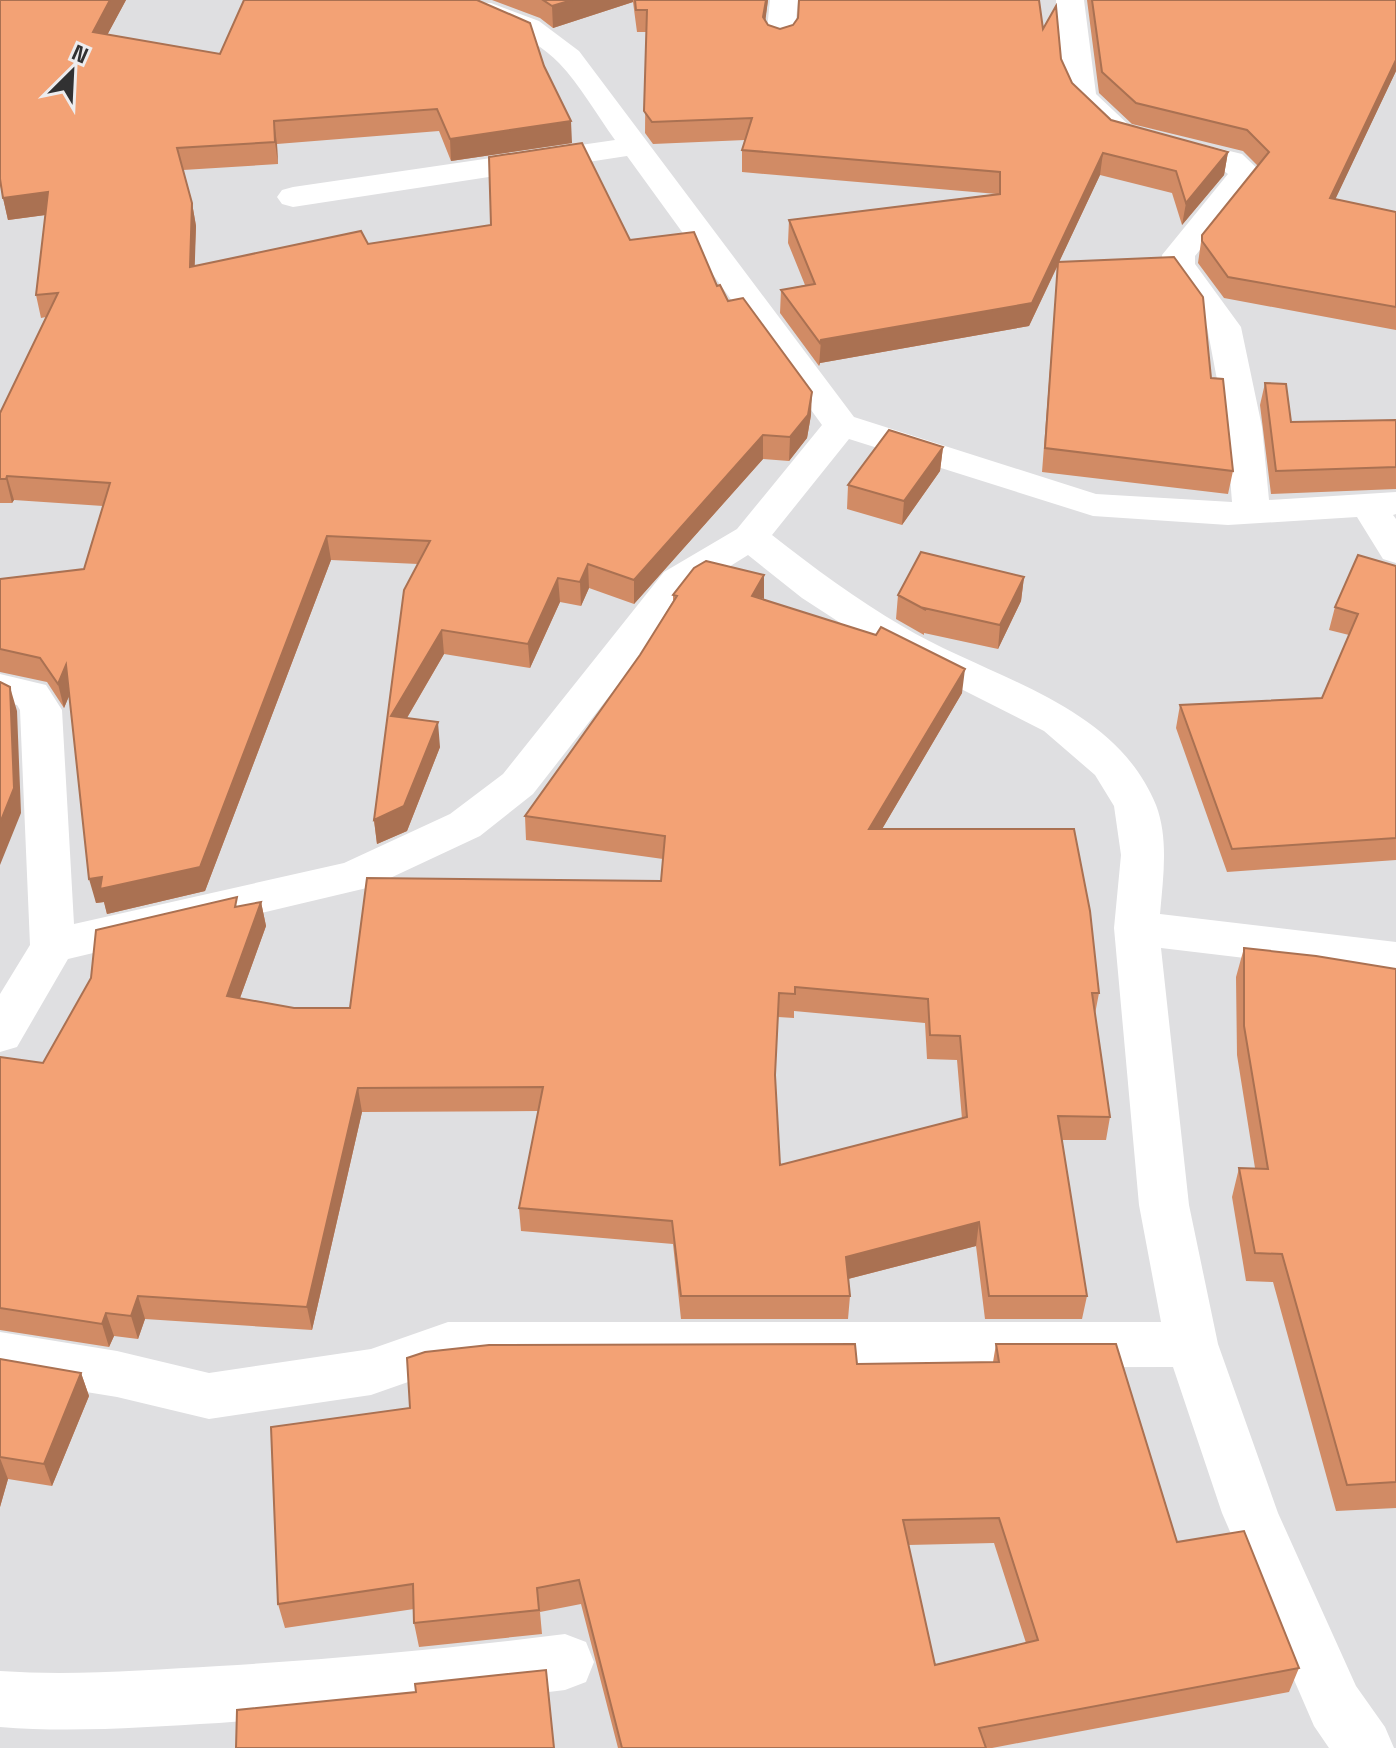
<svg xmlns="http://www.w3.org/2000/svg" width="1396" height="1748" viewBox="0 0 1396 1748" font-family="'Space Grotesk',sans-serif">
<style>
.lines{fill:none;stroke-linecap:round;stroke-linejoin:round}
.street{fill:#fff;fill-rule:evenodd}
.wall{fill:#d18b65;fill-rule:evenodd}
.shaded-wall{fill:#aa7152}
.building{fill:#f3a275;stroke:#aa7152;stroke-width:2;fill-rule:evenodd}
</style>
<rect width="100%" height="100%" fill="#dfdfe1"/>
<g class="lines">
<path class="street" d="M 430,0 L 491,3 L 539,21 L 579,51 L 854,417 L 1096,494 L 1232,502 L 1226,427 L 1207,327 L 1163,264 L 1162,255 L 1228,174 L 1220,168 L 1109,139 L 1071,103 C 1054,78 1058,30 1056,0 L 1084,0 L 1096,94 L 1131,127 L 1242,154 L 1262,173 L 1195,256 L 1195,264 L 1241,327 L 1262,427 L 1269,500 L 1396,492 L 1396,514 L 1393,515 L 1396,519 L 1396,563 L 1383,559 L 1357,517 L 1228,525 L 1093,516 L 849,439 L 772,535 C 814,568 856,599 902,626 C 988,678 1114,702 1156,805 C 1169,839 1163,879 1160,914 L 1396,942 L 1396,976 L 1161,948 L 1189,1205 L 1218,1344 L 1278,1513 L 1356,1686 L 1385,1727 L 1394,1748 L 1329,1748 L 1314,1726 L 1222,1513 L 1173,1367 L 448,1368 L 371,1395 L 209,1419 L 117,1397 L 0,1378 L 0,1332 L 117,1351 L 209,1373 L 371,1349 L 448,1322 L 1161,1322 L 1139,1205 L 1114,928 L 1121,855 L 1114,806 L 1095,775 L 1044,731 L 876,646 L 802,598 L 748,555 L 692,590 L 533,794 L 480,836 L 371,887 L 68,959 L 17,1047 L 0,1052 L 0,994 L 30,945 L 20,710 L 17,705 L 0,700 L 0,674 L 46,685 L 62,710 L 74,924 L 344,863 L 450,814 L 503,774 L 664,572 L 737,529 L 822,425 L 627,156 L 293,207 L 282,204 L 277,197 L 282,190 L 293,187 L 615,140 C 597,115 580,85 559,63 C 525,29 479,17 434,6 Z
M 770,0 L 798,0 L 794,39 L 790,45 L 780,48 L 770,45 L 766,39 Z
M 565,1634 L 586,1642 L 594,1662 L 586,1682 L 565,1690 C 450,1705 335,1715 219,1723 C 146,1727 73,1733 0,1727 L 0,1671 C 73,1676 146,1670 219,1666 C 335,1659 450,1649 565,1634 Z"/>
</g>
<path class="wall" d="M 0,0 L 126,0 L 107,35 L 220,54 L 544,66 L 572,143 L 451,161 L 439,131 L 277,144 L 278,164 L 183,170 L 192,203 L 196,226 L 194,266 L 368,244 L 630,240 L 717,286 L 811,415 L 807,438 L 789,461 L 763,459 L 634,604 L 589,588 L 581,606 L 560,602 L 530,668 L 444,654 L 407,718 L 440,747 L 407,831 L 377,844 L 374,820 L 418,564 L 331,560 L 205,891 L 107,914 L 104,902 L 96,903 L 69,696 L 64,708 L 47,682 L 0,672 L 0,579 L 84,569 L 103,506 L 14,500 L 12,503 L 0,503 L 0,413 L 46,317 L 41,318 L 36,295 L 45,215 L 8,220 L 0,184 Z
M 487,0 L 768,0 L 765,20 L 768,25 L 780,29 L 1043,29 L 1061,59 L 1072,83 L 1111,120 L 1228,152 L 1224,175 L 1182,225 L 1172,193 L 1100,175 L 1059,262 L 1211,378 L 1233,471 L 1228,494 L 1042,472 L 1058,265 L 1029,326 L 820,363 L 819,366 L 780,313 L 781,290 L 805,285 L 788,243 L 789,220 L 997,194 L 742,172 L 742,150 L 745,140 L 653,144 L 645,133 L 646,32 L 637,32 L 633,2 L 553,28 L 540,18 L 492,0 Z
M 1087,0 L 1396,0 L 1396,71 L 1335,199 L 1396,212 L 1396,330 L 1224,298 L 1198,263 L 1202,235 L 1258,166 L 1243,151 L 1132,124 L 1099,93 Z
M 1265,383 L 1291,422 L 1396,420 L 1396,489 L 1271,494 L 1260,405 Z
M 943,447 L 940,471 L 902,525 L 847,509 L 848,485 Z
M 1396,566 L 1396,860 L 1227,872 L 1176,728 L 1180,705 L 1322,698 L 1349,635 L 1329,630 L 1335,607 Z
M 1024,577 L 1021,601 L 998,649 L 924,633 L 924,635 L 896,619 L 898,595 Z
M 673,595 L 764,599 L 962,693 L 882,829 L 1099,993 L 1095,1014 L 1110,1117 L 1106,1140 L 1062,1140 L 1087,1296 L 1082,1319 L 985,1319 L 976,1246 L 848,1279 L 850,1296 L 848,1319 L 681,1319 L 673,1244 L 521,1231 L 519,1208 L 538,1111 L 362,1112 L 312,1330 L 145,1319 L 138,1339 L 114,1336 L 109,1347 L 0,1330 L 0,1057 L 43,1063 L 239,907 L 261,902 L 266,926 L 240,998 L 294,1008 L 350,1008 L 661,881 L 663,859 L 526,840 L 525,816 L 640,655 L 673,601 ZM 794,1011 L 925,1023 L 927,1059 L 957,1060 L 962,1119 L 780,1165 L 775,1078 L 778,1017 L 794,1018 Z
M 1244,948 L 1396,969 L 1396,1508 L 1336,1511 L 1273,1282 L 1246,1281 L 1232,1197 L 1239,1168 L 1255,1168 L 1237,1055 L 1236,977 Z
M 996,1344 L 1177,1542 L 1299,1668 L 1289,1692 L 992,1748 L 618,1748 L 581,1604 L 540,1612 L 542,1634 L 419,1647 L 414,1623 L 414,1609 L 285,1628 L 278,1604 L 857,1364 L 993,1362 ZM 994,1543 L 1026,1643 L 935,1665 L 908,1545 Z
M 0,1359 L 81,1373 L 89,1396 L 52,1486 L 8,1479 L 0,1507 Z"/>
<path class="shaded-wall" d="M 110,0 L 126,0 L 97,54 L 93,32 Z
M 572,0 L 633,0 L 633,2 L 553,28 L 552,6 Z
M 766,0 L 768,0 L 763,39 L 763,17 Z
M 1396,60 L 1396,71 L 1326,219 L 1330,198 Z
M 274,121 L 277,144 L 278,164 L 275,142 Z
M 571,121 L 572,143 L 451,161 L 450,139 Z
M 1228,152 L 1224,175 L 1182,225 L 1186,203 Z
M 1103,153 L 1100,175 L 1029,326 L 820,363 L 819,366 L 821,340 Z
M 48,192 L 53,214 L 8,220 L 3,198 Z
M 192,203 L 196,226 L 194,290 L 190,267 Z
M 812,392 L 811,415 L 807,438 L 789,461 L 790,437 Z
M 763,435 L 763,459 L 634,604 L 634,580 Z
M 943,447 L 940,471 L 902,525 L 904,501 Z
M 7,476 L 14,500 L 12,503 L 6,479 Z
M 327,536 L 331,560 L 205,891 L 107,914 L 104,902 L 96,903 L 89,879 L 102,877 Z
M 588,564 L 589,588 L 581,606 L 580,582 Z
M 764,575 L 764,599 L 752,596 Z
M 1024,577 L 1021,601 L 998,649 L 1000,625 Z
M 558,578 L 560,602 L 530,668 L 528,644 Z
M 442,630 L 444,654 L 394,740 L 391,716 Z
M 66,665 L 72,689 L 64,708 L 58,684 Z
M 965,669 L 962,693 L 868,853 L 869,829 Z
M 10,687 L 17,711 L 21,813 L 0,865 L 0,823 Z
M 438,722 L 440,747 L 407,831 L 377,844 L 374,820 Z
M 261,902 L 266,926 L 232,1020 L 227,996 Z
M 358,1088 L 362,1112 L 312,1330 L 307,1307 Z
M 979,1222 L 976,1246 L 844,1280 L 846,1257 Z
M 138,1296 L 145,1319 L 138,1339 L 131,1316 Z
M 106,1313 L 114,1336 L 109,1347 L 102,1324 Z
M 81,1373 L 89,1396 L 52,1486 L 44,1464 Z
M 0,1458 L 8,1479 L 0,1507 Z"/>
<path class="building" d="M 0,0 L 110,0 L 93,32 L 220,54 L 244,0 L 477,0 L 530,23 L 544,66 L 571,121 L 450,139 L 437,109 L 274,121 L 275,142 L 177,148 L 192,203 L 190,267 L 361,231 L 368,244 L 491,225 L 489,157 L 582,143 L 630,240 L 694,232 L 717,286 L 720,285 L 728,301 L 743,298 L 812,392 L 808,415 L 790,437 L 763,435 L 634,580 L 588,564 L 580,582 L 558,578 L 528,644 L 442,630 L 391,716 L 438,722 L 404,806 L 374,820 L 404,590 L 430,541 L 327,536 L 200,867 L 100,889 L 102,877 L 89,879 L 66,665 L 58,684 L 40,658 L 0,649 L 0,579 L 84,569 L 110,483 L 7,476 L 6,479 L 0,479 L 0,413 L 58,293 L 36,295 L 48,192 L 3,198 L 0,179 Z
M 543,0 L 572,0 L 552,6 Z
M 635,0 L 766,0 L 763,17 L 768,25 L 780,29 L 793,25 L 798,18 L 799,0 L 1039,0 L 1043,29 L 1056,6 L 1061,59 L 1072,83 L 1111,120 L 1228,152 L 1186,203 L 1176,171 L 1103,153 L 1032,303 L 821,340 L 820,343 L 781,290 L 815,284 L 789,220 L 1000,194 L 1000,172 L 742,150 L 752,118 L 652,122 L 644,111 L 647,10 L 636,10 Z
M 1092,0 L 1396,0 L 1396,60 L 1330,198 L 1396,212 L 1396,307 L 1228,277 L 1202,241 L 1202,235 L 1269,152 L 1247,130 L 1136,103 L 1102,72 Z
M 1174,257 L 1203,297 L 1211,378 L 1223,379 L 1233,471 L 1045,448 L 1058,262 Z
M 1265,383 L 1286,384 L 1291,422 L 1396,420 L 1396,467 L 1276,471 Z
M 889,430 L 943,447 L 904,501 L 848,485 Z
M 921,552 L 1024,577 L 1000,625 L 924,608 L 926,610 L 898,595 Z
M 1358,555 L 1396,566 L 1396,838 L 1232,849 L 1180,705 L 1322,698 L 1358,614 L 1335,607 Z
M 706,561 L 764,575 L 752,596 L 876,635 L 881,627 L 965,669 L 869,829 L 1074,829 L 1090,911 L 1099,993 L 1092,993 L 1110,1117 L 1058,1116 L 1087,1296 L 989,1296 L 979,1222 L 846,1257 L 850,1296 L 681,1296 L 672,1221 L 519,1208 L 543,1087 L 358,1088 L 307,1307 L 138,1296 L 131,1316 L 106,1313 L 102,1324 L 0,1308 L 0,1057 L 43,1063 L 91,978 L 96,930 L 237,897 L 235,907 L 261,902 L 227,996 L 294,1008 L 350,1008 L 367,878 L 661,881 L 665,836 L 525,816 L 640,655 L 677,596 L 673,595 L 694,568 ZM 795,987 L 928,999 L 930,1035 L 960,1036 L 967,1117 L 780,1165 L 775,1075 L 779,993 L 795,994 Z
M 0,682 L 10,687 L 14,788 L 0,823 Z
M 1244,948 L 1316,956 L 1396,969 L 1396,1482 L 1347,1485 L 1282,1254 L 1255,1253 L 1239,1168 L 1268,1169 L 1244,1026 Z
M 855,1344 L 857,1364 L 999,1362 L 996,1344 L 1116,1344 L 1177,1542 L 1244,1531 L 1299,1668 L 979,1728 L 986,1748 L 622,1748 L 579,1580 L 537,1588 L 539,1610 L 414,1623 L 413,1584 L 278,1604 L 271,1427 L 410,1408 L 407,1358 L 425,1352 L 489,1345 ZM 999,1518 L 1038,1640 L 935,1665 L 903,1520 Z
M 0,1359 L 81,1373 L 44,1464 L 0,1457 Z
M 546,1670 L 554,1748 L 236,1748 L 237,1710 L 416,1692 L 415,1684 Z"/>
<g transform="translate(72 72) rotate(24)" stroke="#edecee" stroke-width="6" paint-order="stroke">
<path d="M0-6L14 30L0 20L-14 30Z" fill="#313132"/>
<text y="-12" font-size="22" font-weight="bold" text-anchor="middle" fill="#313132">N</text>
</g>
</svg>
